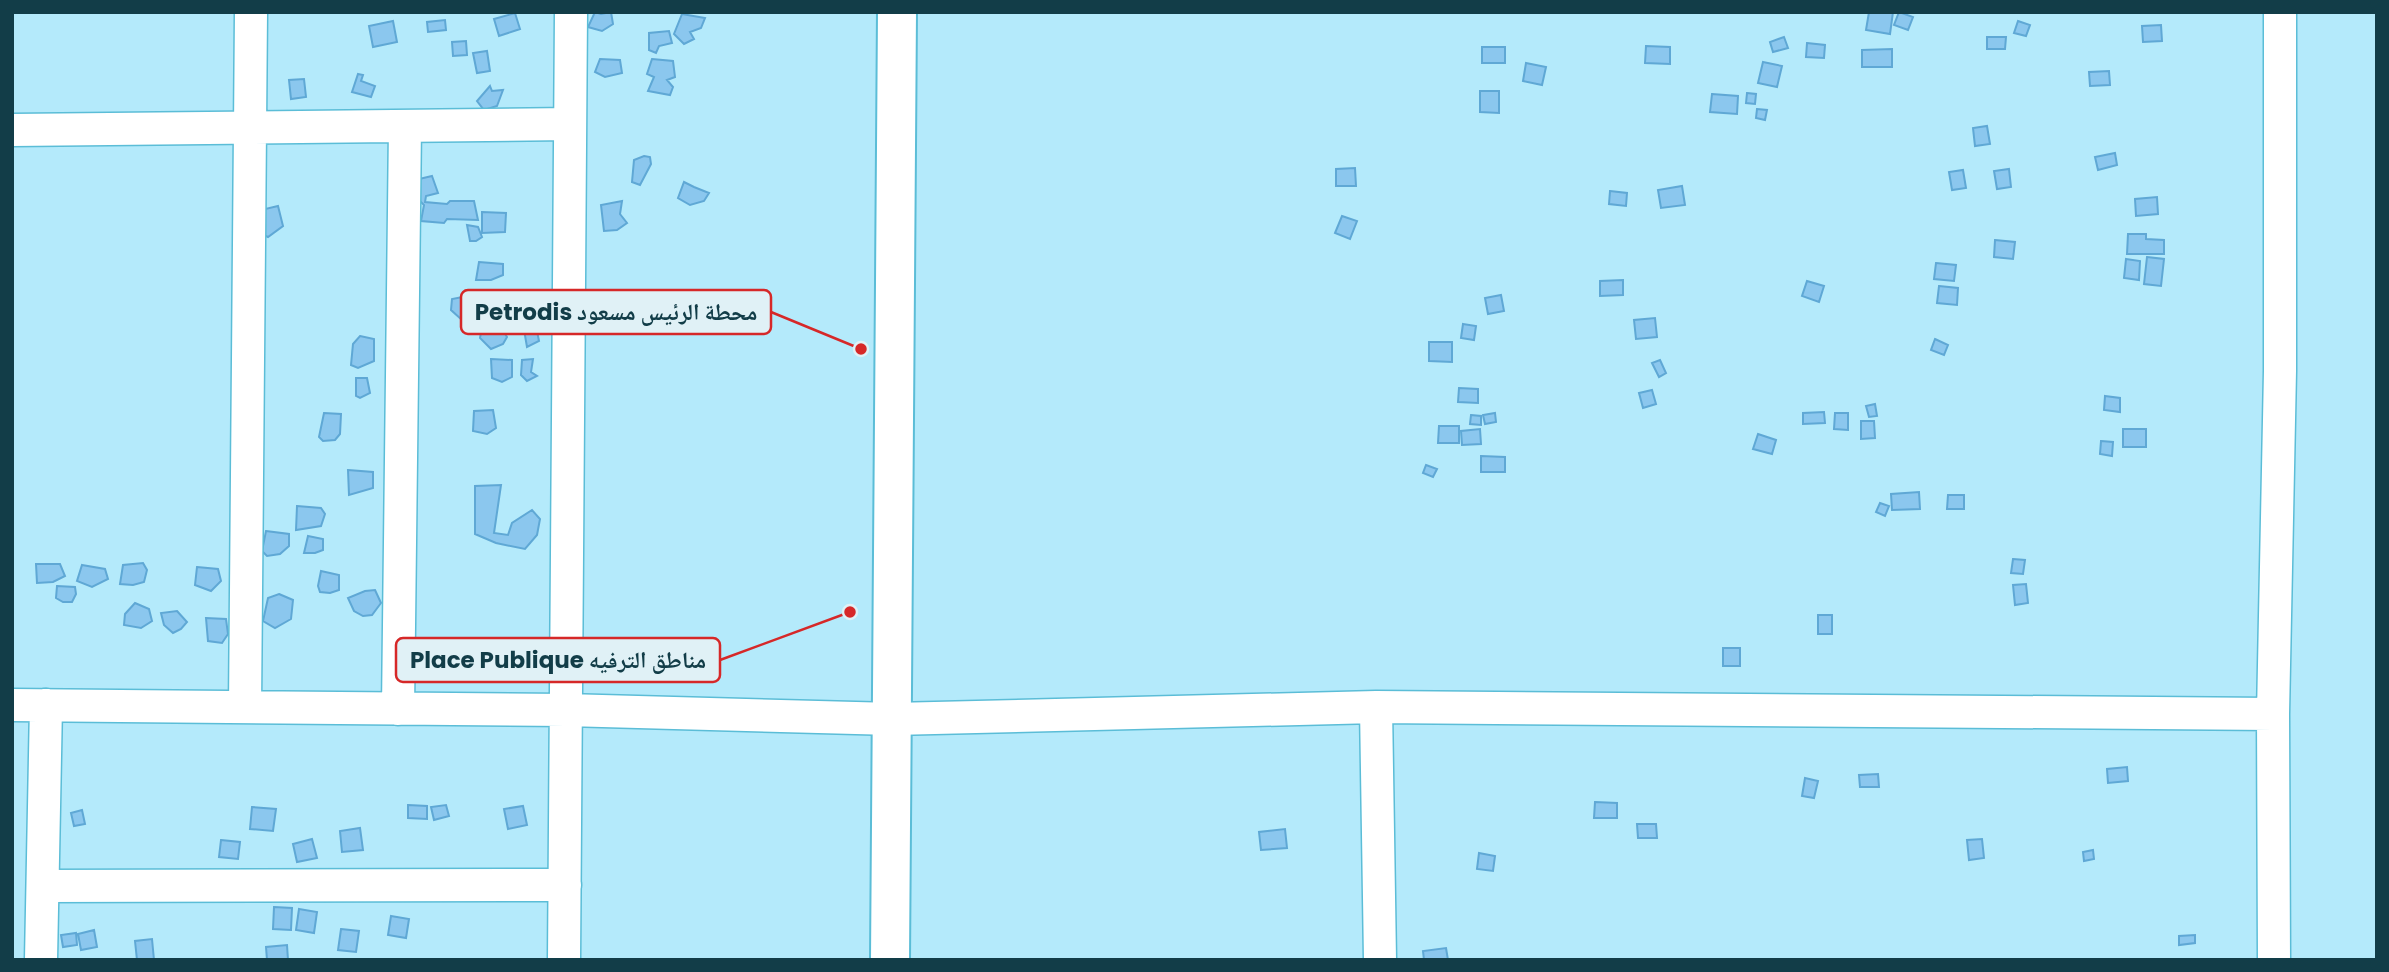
<svg xmlns="http://www.w3.org/2000/svg" width="2389" height="972" viewBox="0 0 2389 972" font-family="Poppins,'Noto Naskh Arabic',sans-serif">
<style>
.building{fill:#8bc7ee;stroke:#5fa8d5;stroke-width:2}
.lines{fill:none;stroke-linecap:round;stroke-linejoin:round}
.street-casing{stroke:#5bbdd7;stroke-width:35}
.primary-casing{stroke:#5bbdd7;stroke-width:42}
.street{stroke:#fff;stroke-width:32}
.primary{stroke:#fff;stroke-width:38}
.leader{fill:none;stroke:#d62828;stroke-width:2.5}
.callout-dot{fill:#d62828;stroke:#e0f1f6;stroke-width:2.5}
.callout{fill:#e0f1f6;stroke:#d62828;stroke-width:2.5}
.callout-label{font-size:23px;text-anchor:middle;font-weight:bold;fill:#123d48}
</style>
<rect width="100%" height="100%" fill="#b4eafb"/>
<path class="building" d="M 595,12 L 601,14 L 611,12 L 613,24 L 602,31 L 588,27 Z
M 1869,12 L 1893,12 L 1890,34 L 1866,30 Z
M 1899,12 L 1913,17 L 1908,30 L 1894,25 Z
M 515,13 L 520,29 L 499,36 L 494,19 Z
M 682,14 L 705,18 L 701,28 L 690,32 L 694,39 L 684,44 L 674,34 Z
M 445,20 L 446,30 L 428,32 L 427,22 Z
M 393,21 L 397,42 L 373,47 L 369,26 Z
M 2018,21 L 2030,25 L 2026,36 L 2014,33 Z
M 2161,25 L 2162,41 L 2143,42 L 2142,26 Z
M 669,31 L 672,43 L 659,46 L 656,53 L 649,50 L 649,33 Z
M 1784,37 L 1788,48 L 1773,52 L 1770,42 Z
M 1987,37 L 2006,37 L 2005,49 L 1987,49 Z
M 466,41 L 467,55 L 453,56 L 452,42 Z
M 1807,43 L 1825,45 L 1824,58 L 1806,57 Z
M 1646,46 L 1670,47 L 1670,64 L 1645,63 Z
M 1482,47 L 1505,47 L 1505,63 L 1482,63 Z
M 1892,49 L 1892,67 L 1862,67 L 1862,50 Z
M 487,51 L 490,71 L 477,73 L 473,53 Z
M 600,59 L 620,60 L 622,73 L 605,77 L 595,72 Z
M 652,59 L 673,61 L 675,77 L 667,80 L 673,87 L 670,95 L 648,91 L 654,77 L 647,74 Z
M 1763,62 L 1782,66 L 1777,87 L 1758,83 Z
M 1526,63 L 1546,67 L 1542,85 L 1523,81 Z
M 2109,71 L 2110,85 L 2090,86 L 2089,72 Z
M 358,74 L 363,75 L 361,81 L 375,86 L 371,97 L 352,92 Z
M 304,79 L 306,97 L 291,99 L 289,80 Z
M 490,86 L 492,91 L 503,90 L 497,106 L 484,110 L 477,101 Z
M 1480,91 L 1499,91 L 1499,113 L 1480,112 Z
M 1747,93 L 1756,94 L 1755,104 L 1746,103 Z
M 1712,94 L 1738,96 L 1737,114 L 1710,112 Z
M 1757,109 L 1767,110 L 1765,120 L 1756,118 Z
M 1987,126 L 1990,144 L 1975,146 L 1973,128 Z
M 2115,153 L 2117,165 L 2098,170 L 2095,157 Z
M 644,156 L 650,157 L 651,164 L 640,185 L 632,182 L 634,160 Z
M 1355,168 L 1356,186 L 1336,186 L 1336,169 Z
M 2009,169 L 2011,187 L 1997,189 L 1994,171 Z
M 1963,170 L 1966,188 L 1952,190 L 1949,172 Z
M 432,176 L 438,193 L 426,196 L 425,202 L 447,204 L 450,201 L 474,201 L 478,220 L 447,219 L 444,223 L 421,221 L 424,205 L 418,199 L 419,179 Z
M 684,182 L 694,187 L 709,193 L 704,201 L 690,205 L 678,198 Z
M 1682,186 L 1685,205 L 1661,208 L 1658,190 Z
M 1610,191 L 1627,193 L 1626,206 L 1609,204 Z
M 2157,197 L 2158,214 L 2136,216 L 2135,199 Z
M 622,201 L 620,214 L 627,223 L 617,230 L 604,231 L 601,205 Z
M 278,206 L 283,226 L 268,237 L 257,232 L 265,209 Z
M 482,212 L 506,213 L 505,232 L 482,233 Z
M 1342,216 L 1357,221 L 1350,239 L 1335,233 Z
M 467,225 L 478,227 L 482,237 L 476,241 L 470,241 Z
M 2128,234 L 2146,234 L 2146,239 L 2164,240 L 2164,254 L 2127,254 Z
M 1995,240 L 2015,242 L 2013,259 L 1994,257 Z
M 2147,257 L 2164,259 L 2161,286 L 2144,284 Z
M 2126,259 L 2140,261 L 2139,280 L 2124,278 Z
M 479,262 L 503,264 L 503,275 L 491,280 L 476,280 Z
M 1936,263 L 1956,265 L 1954,281 L 1934,279 Z
M 1623,280 L 1623,295 L 1600,296 L 1600,281 Z
M 1807,281 L 1824,286 L 1819,302 L 1802,296 Z
M 1939,286 L 1958,288 L 1957,305 L 1937,303 Z
M 473,295 L 478,308 L 462,320 L 451,310 L 452,299 Z
M 1501,295 L 1504,311 L 1488,314 L 1485,298 Z
M 1655,318 L 1657,337 L 1636,339 L 1634,320 Z
M 535,321 L 539,341 L 527,347 L 523,324 Z
M 1463,324 L 1476,326 L 1474,340 L 1461,338 Z
M 482,327 L 504,332 L 507,337 L 503,344 L 491,349 L 480,338 Z
M 360,336 L 374,339 L 374,361 L 358,368 L 351,365 L 353,344 Z
M 1935,339 L 1948,345 L 1944,355 L 1931,350 Z
M 1429,342 L 1452,342 L 1452,362 L 1429,361 Z
M 491,359 L 512,360 L 512,377 L 502,382 L 492,378 Z
M 533,359 L 531,372 L 537,376 L 527,381 L 521,375 L 522,360 Z
M 1660,360 L 1666,373 L 1659,377 L 1652,363 Z
M 356,378 L 367,378 L 370,393 L 360,398 L 356,396 Z
M 1459,388 L 1478,389 L 1478,403 L 1458,402 Z
M 1652,390 L 1656,404 L 1643,408 L 1639,393 Z
M 2105,396 L 2120,398 L 2120,412 L 2104,410 Z
M 1875,404 L 1877,416 L 1869,417 L 1866,406 Z
M 493,410 L 496,428 L 487,434 L 473,431 L 474,411 Z
M 1824,412 L 1825,423 L 1803,424 L 1803,413 Z
M 324,413 L 341,414 L 340,434 L 335,440 L 323,441 L 319,437 Z
M 1495,413 L 1496,422 L 1485,424 L 1483,415 Z
M 1835,413 L 1848,413 L 1848,430 L 1834,429 Z
M 1471,415 L 1481,416 L 1481,425 L 1470,424 Z
M 1861,421 L 1874,421 L 1875,438 L 1861,439 Z
M 1439,426 L 1459,426 L 1459,443 L 1438,443 Z
M 1480,429 L 1481,444 L 1462,445 L 1461,431 Z
M 2123,429 L 2146,429 L 2146,447 L 2123,447 Z
M 1758,434 L 1776,440 L 1772,454 L 1753,449 Z
M 2101,441 L 2113,442 L 2112,456 L 2100,454 Z
M 1481,456 L 1505,457 L 1505,472 L 1481,472 Z
M 1426,465 L 1437,469 L 1433,477 L 1423,473 Z
M 348,470 L 373,472 L 373,488 L 349,495 Z
M 501,485 L 494,533 L 508,535 L 512,523 L 532,510 L 540,519 L 537,535 L 525,549 L 496,543 L 475,534 L 475,486 Z
M 1919,492 L 1920,509 L 1892,510 L 1891,494 Z
M 1948,495 L 1964,495 L 1964,509 L 1947,509 Z
M 1880,503 L 1889,506 L 1885,516 L 1876,512 Z
M 297,506 L 321,508 L 325,514 L 321,526 L 296,530 Z
M 266,531 L 289,534 L 289,546 L 280,554 L 267,556 L 262,551 Z
M 308,536 L 323,539 L 323,550 L 315,553 L 304,553 Z
M 2013,559 L 2025,560 L 2023,574 L 2011,573 Z
M 143,563 L 147,570 L 144,582 L 133,585 L 120,584 L 123,565 Z
M 36,564 L 60,564 L 65,576 L 53,582 L 37,583 Z
M 82,565 L 105,569 L 108,579 L 92,587 L 77,581 Z
M 197,567 L 218,569 L 221,581 L 211,591 L 195,585 Z
M 321,571 L 339,575 L 339,590 L 330,593 L 320,592 L 318,586 Z
M 2026,584 L 2028,603 L 2015,605 L 2013,585 Z
M 57,586 L 75,587 L 76,594 L 72,602 L 63,602 L 56,598 Z
M 375,590 L 381,603 L 372,615 L 363,616 L 354,611 L 348,598 L 365,591 Z
M 279,594 L 293,600 L 291,619 L 275,628 L 263,621 L 268,598 Z
M 135,603 L 149,609 L 152,621 L 141,628 L 124,625 L 125,614 Z
M 177,611 L 187,622 L 181,629 L 173,633 L 164,625 L 161,613 Z
M 1818,615 L 1832,615 L 1832,634 L 1818,634 Z
M 206,618 L 226,619 L 228,634 L 222,643 L 208,641 Z
M 1723,648 L 1740,648 L 1740,666 L 1723,666 Z
M 2127,767 L 2128,781 L 2108,783 L 2107,769 Z
M 1878,774 L 1879,787 L 1860,787 L 1859,775 Z
M 1805,778 L 1818,781 L 1814,798 L 1802,796 Z
M 1595,802 L 1617,803 L 1617,818 L 1594,818 Z
M 408,805 L 427,806 L 427,819 L 408,818 Z
M 446,805 L 449,816 L 434,820 L 431,807 Z
M 523,806 L 527,825 L 508,829 L 504,809 Z
M 252,807 L 276,809 L 273,831 L 250,829 Z
M 82,810 L 85,824 L 74,826 L 71,813 Z
M 1637,824 L 1656,824 L 1657,838 L 1638,838 Z
M 360,828 L 363,850 L 342,852 L 340,831 Z
M 1285,829 L 1287,848 L 1261,850 L 1259,832 Z
M 312,839 L 317,858 L 297,862 L 293,844 Z
M 1982,839 L 1984,858 L 1969,860 L 1967,840 Z
M 221,840 L 240,842 L 238,859 L 219,857 Z
M 2093,850 L 2094,859 L 2084,861 L 2083,852 Z
M 1479,853 L 1495,856 L 1493,871 L 1477,869 Z
M 274,907 L 292,908 L 291,930 L 273,929 Z
M 299,909 L 317,912 L 314,933 L 296,930 Z
M 391,916 L 409,919 L 406,938 L 388,935 Z
M 341,929 L 359,931 L 356,952 L 338,950 Z
M 94,930 L 97,947 L 81,950 L 78,934 Z
M 76,933 L 77,945 L 63,947 L 61,935 Z
M 2195,935 L 2195,943 L 2179,945 L 2179,936 Z
M 152,939 L 154,960 L 137,960 L 135,941 Z
M 287,945 L 288,960 L 267,960 L 266,947 Z
M 1446,948 L 1448,960 L 1424,960 L 1423,951 Z"/>
<g class="lines">
<defs>
<path id="street" d="M 12,130 L 570,124
M 12,705 L 566,710 L 893,719 L 1376,707 L 2273,714
M 245,707 L 251,12
M 1376,707 L 1380,960
M 398,709 L 405,126
M 44,886 L 565,885
M 41,960 L 46,705
M 564,960 L 571,12
M 2274,960 L 2273,714 L 2280,371 L 2280,12"/>
<path id="primary" d="M 890,960 L 897,12"/>
</defs>
<use href="#street" class="street-casing"/>
<use href="#primary" class="primary-casing"/>
<use href="#street" class="street"/>
<use href="#primary" class="primary"/>
</g>
<path class="leader" d="M861 349L771 312M850 612L720 660"/>
<g class="callout-dot">
<circle cx="861" cy="349" r="7"/>
<circle cx="850" cy="612" r="7"/>
</g>
<g class="callout">
<rect x="461" y="290" width="310" height="44" rx="7"/>
<rect x="396" y="638" width="324" height="44" rx="7"/>
</g>
<g class="callout-label">
<text x="616" y="320">Petrodis محطة الرئيس مسعود</text>
<text x="558" y="668">Place Publique مناطق الترفيه</text>
</g>
<rect width="2389" height="972" fill="none" stroke="#123d48" stroke-width="28"/>
</svg>
